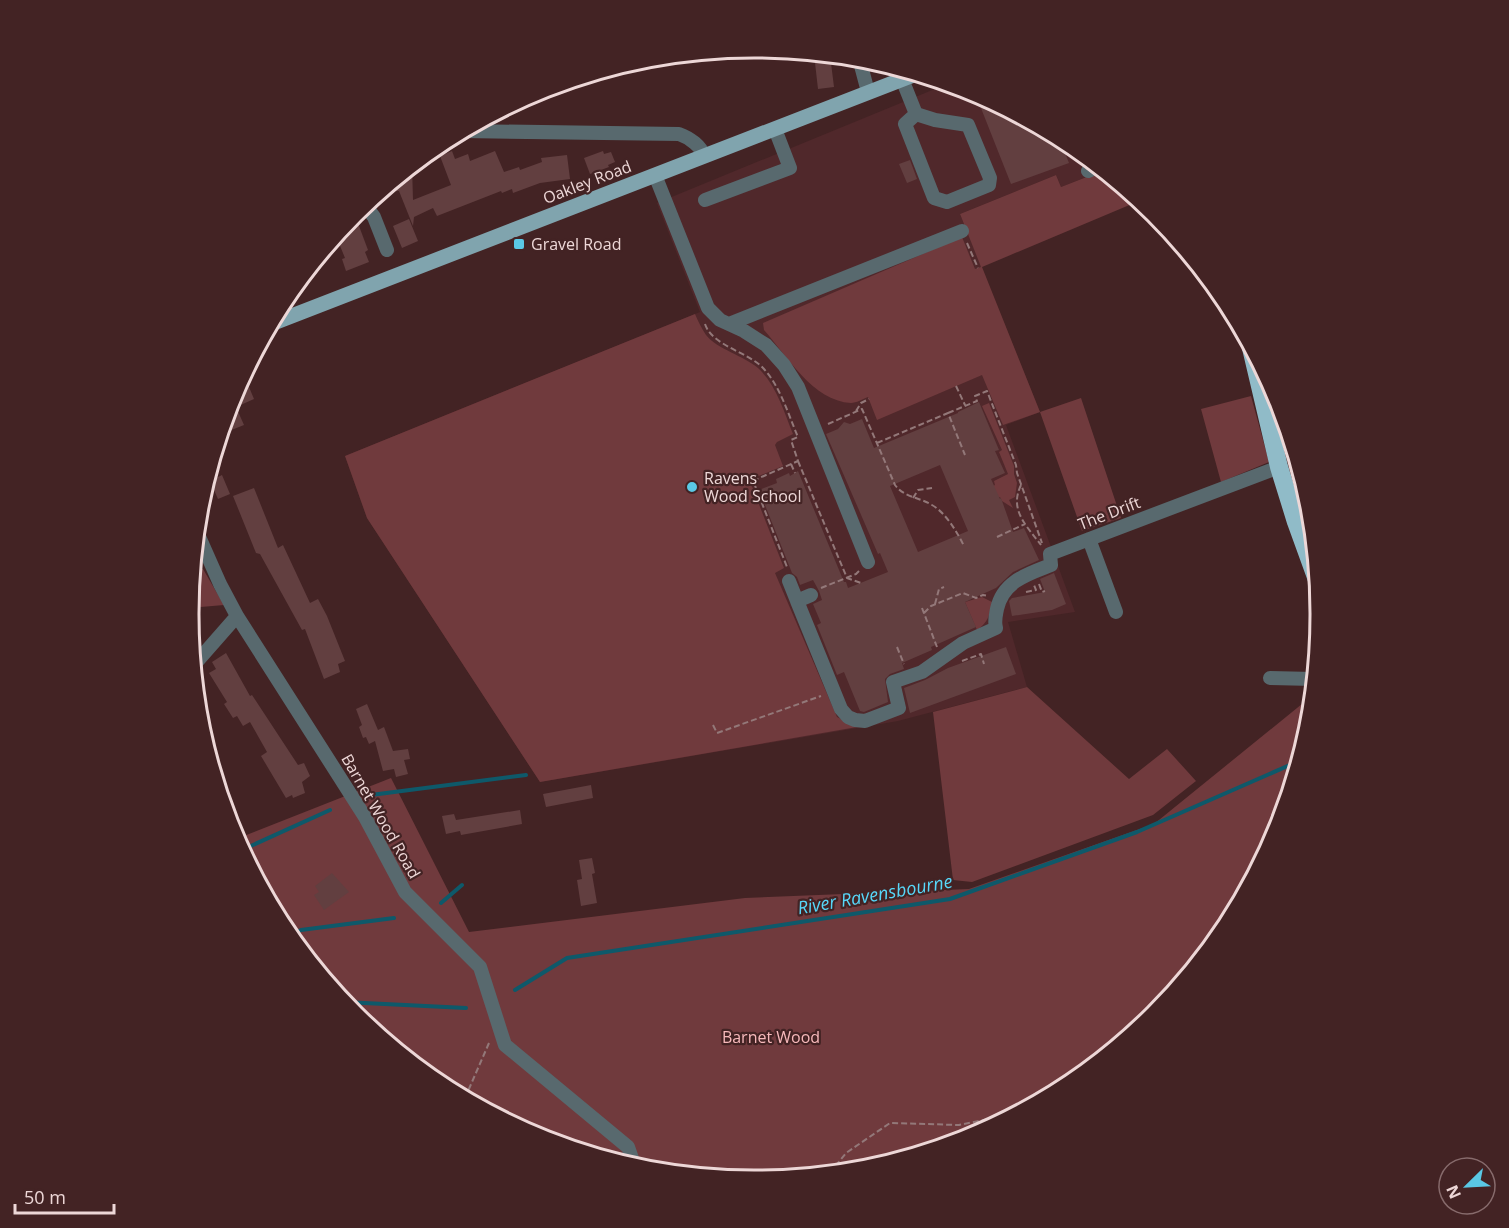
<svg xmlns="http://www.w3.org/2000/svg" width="1509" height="1228" viewBox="0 0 1509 1228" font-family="'Open Sans',sans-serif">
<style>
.built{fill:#50282b}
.green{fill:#703a3d}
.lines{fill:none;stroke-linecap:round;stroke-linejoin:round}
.stream{stroke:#0e596a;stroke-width:4}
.building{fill:#623f40;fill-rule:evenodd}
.path{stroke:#937879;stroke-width:2;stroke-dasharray:6 3;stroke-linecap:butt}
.minor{stroke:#58696e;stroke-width:14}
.major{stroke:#80a4ae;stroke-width:15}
.highway{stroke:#90bbc8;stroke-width:18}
.poi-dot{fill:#5ac8e5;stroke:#432324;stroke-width:2}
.labels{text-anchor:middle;stroke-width:4.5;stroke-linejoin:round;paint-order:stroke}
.street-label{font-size:16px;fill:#edd7d7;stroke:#432324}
.poi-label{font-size:16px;fill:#edd7d7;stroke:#432324;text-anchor:start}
.park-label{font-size:16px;fill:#f7b9bb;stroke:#432324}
.water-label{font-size:18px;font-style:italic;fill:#57d7f9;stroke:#432324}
.rim{fill:none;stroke:#edd7d7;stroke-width:3}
</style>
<rect width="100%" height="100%" fill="#432324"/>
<path class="built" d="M 947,84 L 971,91 L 1069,144 L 1102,171 L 1061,187 L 1056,175 L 960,214 L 1040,412 L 1006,425 L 1075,612 L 1008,622 L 1027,687 L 898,721 L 540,782 L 367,518 L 345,456 L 700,312 L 657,203 Z"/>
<path class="green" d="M 1102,171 L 1139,201 L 982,267 L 1040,412 L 1081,398 L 1121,518 L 1082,531 L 1040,412 L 1003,425 L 982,375 L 877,420 L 868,397 C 863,399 856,403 851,403 C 813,401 787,356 764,330 L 763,323 L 962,237 L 975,269 L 981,267 L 960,214 L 1056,175 L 1061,187 Z
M 695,314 C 698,321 702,329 706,335 C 717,349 744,356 758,368 C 776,384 784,412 793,434 L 777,442 L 775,445 L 783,466 L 754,478 L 751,484 L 784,568 L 775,573 L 837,717 L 857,727 L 540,782 L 367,518 L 345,456 Z
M 1251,396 L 1269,462 L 1221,482 L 1201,409 Z
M 989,403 L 1014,466 L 1014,474 L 1017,483 L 1015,497 L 1009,500 L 1013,508 L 1002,501 L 1000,497 L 994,499 L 989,488 L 995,485 L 994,481 L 1008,474 L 999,452 L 1002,450 L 982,406 Z
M 193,569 L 203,569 L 224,605 L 189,608 Z
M 982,597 L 992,602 C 990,614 988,623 977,630 L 965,602 Z
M 1027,687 L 1129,779 L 1167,749 L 1196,781 L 1153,815 L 972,882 L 953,880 L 933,712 Z
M 1313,695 L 1310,725 L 1277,831 L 1225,929 L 1154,1014 L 1069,1085 L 971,1137 L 865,1169 L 755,1180 L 644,1169 L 538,1137 L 440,1084 L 354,1014 L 284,928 L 236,839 L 391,778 L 469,932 L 745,898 L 969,889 L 1154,824 Z"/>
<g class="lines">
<path class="stream" d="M 371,795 L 526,775
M 242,850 L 330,810
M 441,903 L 462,885
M 289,935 L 301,930 L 394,918
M 515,990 L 567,958 L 950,899 L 1137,832 L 1299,761
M 344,1002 L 466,1008"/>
</g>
<path class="building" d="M 814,54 L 830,55 L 834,87 L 818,89 Z
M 975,93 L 1059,138 L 1069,163 L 1011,184 Z
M 452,151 L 455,159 L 468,154 L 470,161 L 495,151 L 504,172 L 519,167 L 520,170 L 542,162 L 541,158 L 567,155 L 570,179 L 540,183 L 513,193 L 512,189 L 502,193 L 501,191 L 437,216 L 433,208 L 414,217 L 413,226 L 399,191 L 381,192 L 412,166 L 413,200 L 451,185 L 440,156 Z
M 603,151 L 604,154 L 611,152 L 615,162 L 608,165 L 609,167 L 590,174 L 584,158 Z
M 910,160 L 917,179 L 907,183 L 899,164 Z
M 356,218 L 368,250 L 365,252 L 369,262 L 346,271 L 342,259 L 345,258 L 336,236 L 348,221 Z
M 409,219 L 418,241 L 402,248 L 393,226 Z
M 244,375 L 254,399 L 236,407 L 244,425 L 229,431 L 225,420 L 232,397 Z
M 979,402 L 999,450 L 995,451 L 1005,473 L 991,479 L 1000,499 L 1001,498 L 1013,532 L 1024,528 L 1039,560 L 1013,572 L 996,588 L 965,602 L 976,627 L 931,647 L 932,650 L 902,663 L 904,669 L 890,674 L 885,679 L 888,702 L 864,712 L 860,711 L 844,672 L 837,675 L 817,625 L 821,623 L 813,604 L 822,600 L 819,591 L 813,580 L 800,585 L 797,577 L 792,573 L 759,490 L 777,483 L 776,479 L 789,473 L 790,476 L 798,471 L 844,582 L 846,582 L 848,588 L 888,572 L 880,553 L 878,554 L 826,434 L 838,429 L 844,422 L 850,424 L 862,419 L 874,448 L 958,413 L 958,412 ZM 940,465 L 968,531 L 918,552 L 890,486 Z
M 222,475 L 230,494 L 218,499 L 210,481 Z
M 254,488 L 278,548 L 283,545 L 310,603 L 318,599 L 327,616 L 345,661 L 338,664 L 340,672 L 324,679 L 305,629 L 302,630 L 260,554 L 256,553 L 233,496 Z
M 1054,573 L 1066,604 L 1052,610 L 1012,616 L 1009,601 L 1012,598 L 1045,592 L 1040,579 Z
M 1006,647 L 1016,674 L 910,713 L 904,688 L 925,680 L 948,668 Z
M 226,653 L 250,696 L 252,695 L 298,765 L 304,763 L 310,776 L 302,782 L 305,793 L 293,798 L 292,795 L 286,798 L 261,756 L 267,752 L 250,722 L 243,726 L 237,716 L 233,718 L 224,704 L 227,702 L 209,673 L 216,669 L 212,662 Z
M 367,704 L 378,730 L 384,727 L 393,751 L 408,749 L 410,759 L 404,760 L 408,774 L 396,777 L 394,769 L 383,771 L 375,741 L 369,744 L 366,737 L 363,738 L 359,727 L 362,725 L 356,709 Z
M 591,785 L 593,798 L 546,807 L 543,794 Z
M 520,810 L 522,824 L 461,835 L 460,831 L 446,834 L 442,816 L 454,814 L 456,820 Z
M 592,858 L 595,873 L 592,874 L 597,903 L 581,906 L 577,880 L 582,879 L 579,860 Z
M 332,873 L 349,892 L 324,910 L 314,895 L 319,892 L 315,886 Z"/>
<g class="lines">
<path class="path" d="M 967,243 L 978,268
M 705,324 C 712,346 749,352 764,369 C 781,388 788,414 798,437 L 791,440 L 798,461 L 757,479 L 754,483 L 787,567
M 956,386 L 965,405
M 856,411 L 861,403 L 869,399
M 948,413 L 977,401 L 975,396 L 987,391 L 1016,465 L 1017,473 L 1042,543
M 828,424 L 862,409 L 895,485 C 905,498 919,497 932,505 C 946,513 957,532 964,546
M 877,443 L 948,413 L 965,455
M 798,461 L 847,578 L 861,583
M 791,464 L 795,473
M 1021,485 C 1009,510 1026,525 1041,545
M 913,498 L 918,490 L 932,488
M 997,537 L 1025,524
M 1039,584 L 1042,592 L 1045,591
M 821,588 L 856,574 L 859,571
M 1026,592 L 1036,590 L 1034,585
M 935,604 L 939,589 L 944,587
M 922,608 L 937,647
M 924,613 L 931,606 L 963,593 L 976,598 L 983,595 L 988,596
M 897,647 L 904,664
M 962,661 L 981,654 L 984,664
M 713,725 L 717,733 L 821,696
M 465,1098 L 489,1043
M 830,1173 L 846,1153 L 890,1123 L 959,1125 L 1014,1114"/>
<path class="minor" d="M 859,58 L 868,92
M 902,79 L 916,114
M 916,114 L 935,120 L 968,125 L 990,178 L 989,185 L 947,202 L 934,198 L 905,124 Z
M 463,131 L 679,134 C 690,138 701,146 704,156
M 1088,171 L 1097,167
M 655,175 L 708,308 L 720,320 L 744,331 L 766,345 L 784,365 L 798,387 L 868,562
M 705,200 L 790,168 L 775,129
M 365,205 L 374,217 L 387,250
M 729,324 L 962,231
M 1296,522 L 1311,516
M 197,532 L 220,584 L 237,616 L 365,817 L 405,892 L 480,967 L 505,1045 L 628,1147 L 635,1167
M 1089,539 L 1116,612
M 789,581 L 797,601
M 811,595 L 797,601 L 841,709 L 848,717 L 855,720 L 865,721 L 899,708 L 893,682 L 922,672 L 963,643 L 996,628 C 994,621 996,615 997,609 C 1003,581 1028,574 1051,565 L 1050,554 L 1279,467
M 194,665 L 237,616
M 1270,678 L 1314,679"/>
<path class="major" d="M 271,324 L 916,74"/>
<path class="highway" d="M 1251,348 L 1279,467 L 1296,522 L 1317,580"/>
</g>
<g class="poi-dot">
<rect x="513" y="238" width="12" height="12" rx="3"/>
<circle cx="692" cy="487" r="6"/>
</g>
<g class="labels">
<g class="street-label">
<text transform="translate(587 182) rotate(-21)" y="6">Oakley Road</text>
<text transform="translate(1109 513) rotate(-21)" y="6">The Drift</text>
<text transform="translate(381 816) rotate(60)" y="6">Barnet Wood Road</text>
</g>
<g class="poi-label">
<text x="531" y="250">Gravel Road</text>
<text x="704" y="484">Ravens<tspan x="704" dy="18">Wood School</tspan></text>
</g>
<g class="park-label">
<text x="771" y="1043">Barnet Wood</text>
</g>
<g class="water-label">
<text transform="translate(875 895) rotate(-10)" y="6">River Ravensbourne</text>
</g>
</g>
<path d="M0 0H1509V1228H0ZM754 58H755A555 555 0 0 1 1310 613V615A555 555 0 0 1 755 1170H754A555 555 0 0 1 199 615V613A555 555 0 0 1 754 58Z" fill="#432324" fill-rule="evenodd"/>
<path class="rim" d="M754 58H755A555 555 0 0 1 1310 613V615A555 555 0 0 1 755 1170H754A555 555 0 0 1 199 615V613A555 555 0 0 1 754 58Z"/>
<g transform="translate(1467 1186) rotate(246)"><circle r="28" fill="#432324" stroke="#876b6c" stroke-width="1.5"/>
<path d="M0-4.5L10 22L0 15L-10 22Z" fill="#5ac8e5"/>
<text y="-9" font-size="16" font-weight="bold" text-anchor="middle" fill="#edd7d7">N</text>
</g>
<path d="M15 1204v9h99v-9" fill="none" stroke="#edd7d7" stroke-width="3"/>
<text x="24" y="1204" font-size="18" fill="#edd7d7" stroke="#432324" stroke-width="4.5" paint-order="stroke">50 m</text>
</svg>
